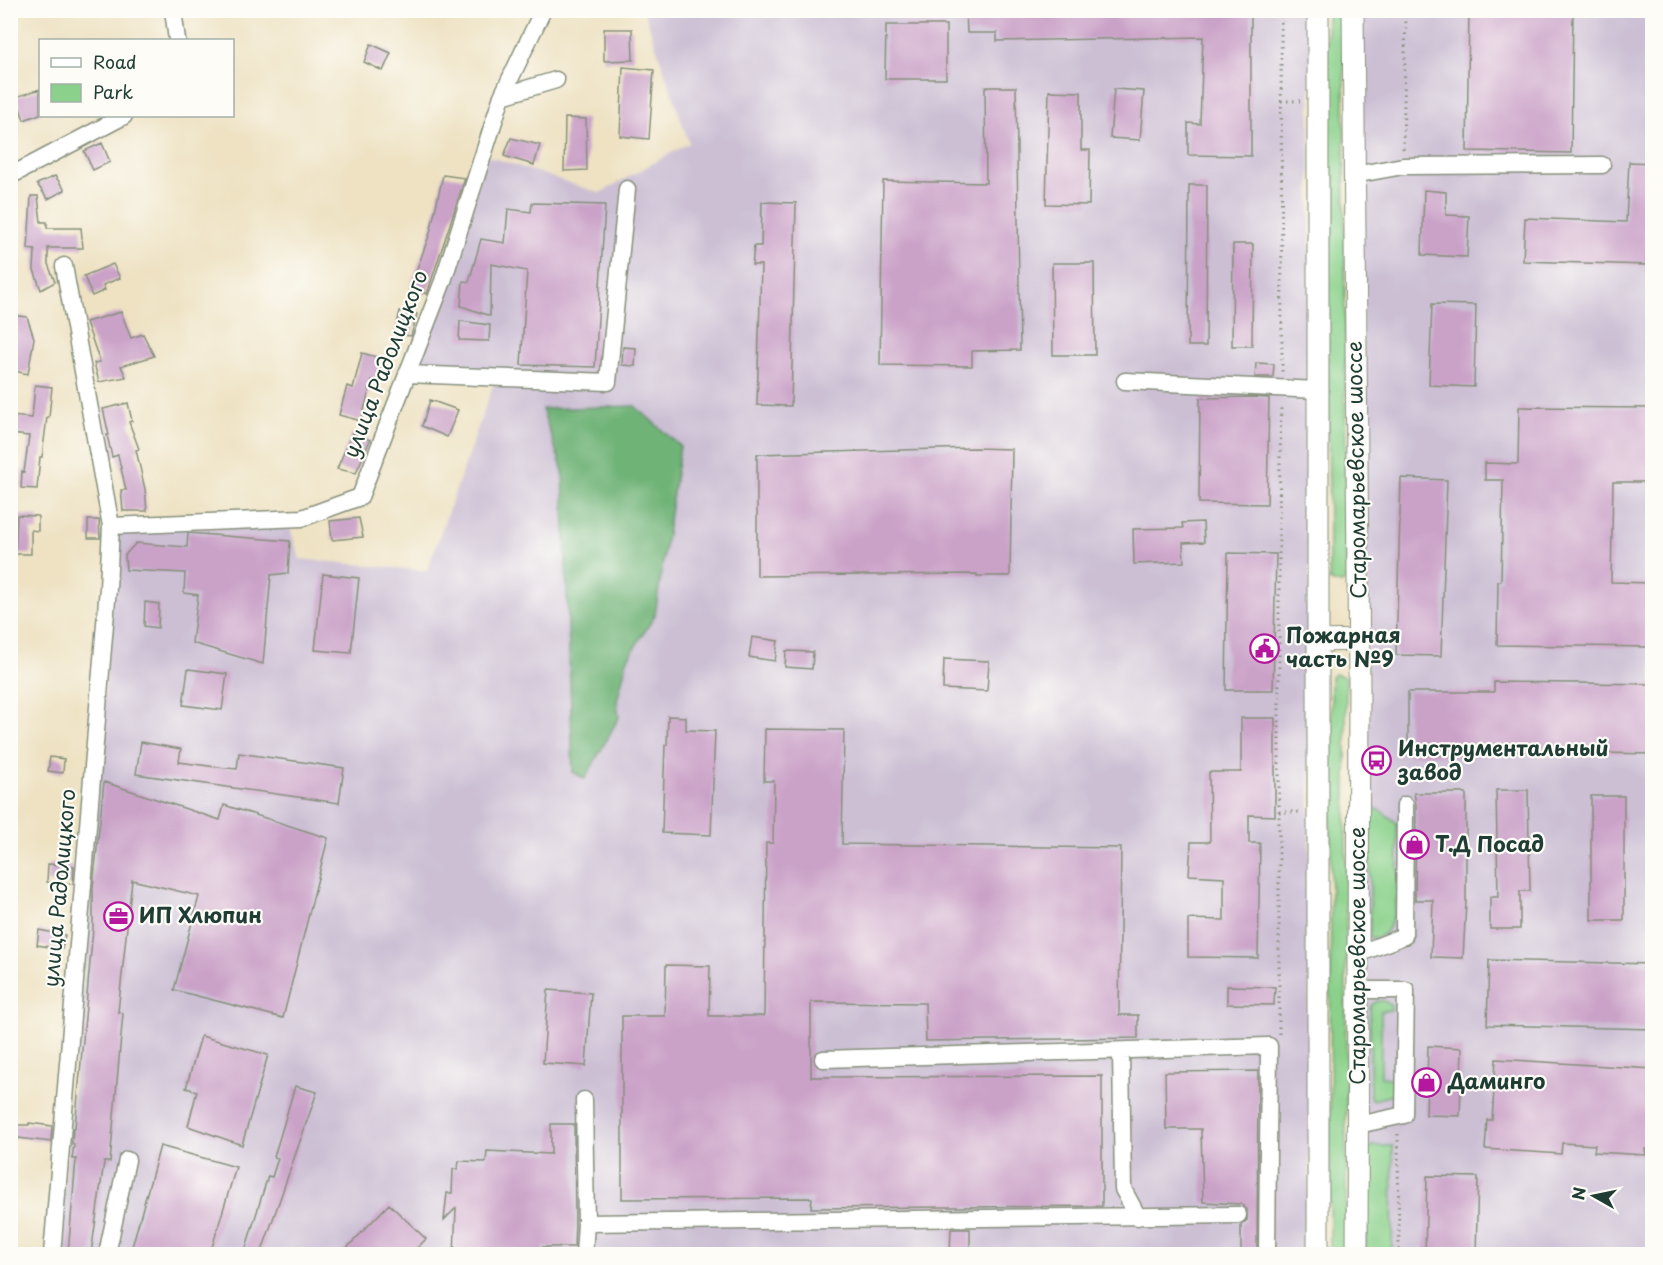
<svg xmlns="http://www.w3.org/2000/svg" width="1663" height="1265" viewBox="0 0 1663 1265" font-family="'Playpen Sans',sans-serif">
<style>
.industrial{fill:#ccbfd4}
.green{fill:#8bd18b;stroke:#558760;stroke-width:1.5}
.forest{fill:#70b377;stroke:#487856;stroke-width:1.5}
.building{fill:#caa2c8}
.lines{fill:none;stroke-linecap:round;stroke-linejoin:round}
.minor-casing{stroke:#86907c;stroke-width:19}
.major-casing{stroke:#86907c;stroke-width:23}
.path{stroke:#86907c;stroke-width:3;stroke-dasharray:1.5 4.5;stroke-linecap:butt}
.minor{stroke:#fff;stroke-width:16}
.major{stroke:#fff;stroke-width:21}
.labels{text-anchor:middle;stroke-width:4.5;stroke-linejoin:round;paint-order:stroke}
.street-label{font-size:21px;fill:#1f3d34;stroke:#fdfcf7}
.poi-label{font-size:21px;font-weight:bold;fill:#1f3d34;stroke:#fdfcf7;text-anchor:start}
</style>
<rect width="100%" height="100%" fill="#fdfcf7"/>
<filter id="ink" filterUnits="userSpaceOnUse"><feTurbulence type="fractalNoise" baseFrequency=".0167" numOctaves="2"/><feDisplacementMap in="SourceGraphic" scale="12" xChannelSelector="R" yChannelSelector="G"/><feConvolveMatrix kernelMatrix="1 2 1 2 8 2 1 2 1" color-interpolation-filters="sRGB"/></filter>
<filter id="wash" filterUnits="userSpaceOnUse"><feTurbulence type="fractalNoise" baseFrequency=".008" numOctaves="4" result="noise"/><feDisplacementMap in="SourceGraphic" scale="24" xChannelSelector="R" yChannelSelector="G"/><feGaussianBlur stdDeviation="1.35" result="paint"/><feColorMatrix in="noise" values="0 0 0 0 0 0 0 0 0 0 0 0 0 0 0 0 0 1.4 0 .05"/><feComposite in="paint" operator="in"/></filter>
<g filter="url(#wash)">
<rect width="100%" height="100%" fill="#eee2c3"/>
<path class="industrial" d="M 644,11 L 1310,11 L 1309,1254 L 58,1254 L 87,937 L 116,530 L 289,525 L 300,559 L 427,571 L 497,374 L 413,370 L 487,156 L 600,193 L 689,143 Z
M 1362,11 L 1652,11 L 1652,1254 L 1363,1254 Z"/>
<path class="green" d="M 1327,11 L 1344,11 L 1346,580 L 1342,583 L 1333,583 L 1329,580 Z
M 1335,674 L 1346,677 L 1346,1254 L 1330,1254 L 1331,677 Z
M 1378,809 L 1397,823 C 1397,849 1405,924 1379,937 C 1376,939 1373,938 1370,938 L 1370,810 Z
M 1377,1001 L 1384,1001 L 1391,1006 L 1391,1010 L 1381,1011 L 1381,1077 L 1391,1078 L 1394,1080 L 1394,1092 L 1392,1095 L 1374,1100 L 1370,1098 L 1370,1010 L 1371,1005 Z
M 1373,1146 L 1393,1146 L 1392,1254 L 1366,1254 L 1366,1150 Z"/>
<path class="forest" d="M 635,406 L 680,446 L 655,615 L 627,660 L 617,701 L 619,717 L 585,779 L 573,772 L 563,471 L 542,409 Z"/>
<g id="blocks">
<path class="building" d="M 966,10 L 1251,10 L 1251,156 L 1188,155 L 1188,123 L 1200,124 L 1203,37 L 997,41 L 997,33 L 967,33 Z
M 1469,10 L 1573,10 L 1571,153 L 1467,151 Z
M 886,25 L 946,25 L 946,79 L 885,79 Z
M 604,29 L 632,29 L 633,60 L 604,61 Z
M 371,44 L 391,53 L 383,71 L 364,62 Z
M 623,67 L 654,70 L 649,139 L 620,136 Z
M 985,87 L 1016,87 L 1020,350 L 972,351 L 972,366 L 880,365 L 883,181 L 986,183 Z
M 40,89 L 40,114 L 24,120 L 16,97 Z
M 1114,89 L 1144,91 L 1140,140 L 1110,138 Z
M 1049,91 L 1081,92 L 1081,150 L 1090,150 L 1089,205 L 1046,204 Z
M 565,118 L 586,119 L 587,170 L 564,171 Z
M 511,138 L 540,145 L 534,165 L 504,156 Z
M 102,143 L 110,162 L 93,170 L 84,151 Z
M 1629,162 L 1653,163 L 1653,199 L 1649,199 L 1646,265 L 1523,261 L 1525,218 L 1626,222 Z
M 443,175 L 465,178 L 427,294 L 410,288 L 430,233 Z
M 55,176 L 65,190 L 48,199 L 37,184 Z
M 1189,185 L 1207,185 L 1206,346 L 1188,346 Z
M 1424,190 L 1446,192 L 1446,215 L 1469,216 L 1467,257 L 1422,255 Z
M 31,196 L 38,196 L 41,222 L 47,222 L 47,228 L 81,228 L 83,248 L 48,248 L 48,264 L 55,282 L 41,290 L 34,270 L 35,250 L 28,249 Z
M 762,202 L 796,203 L 791,406 L 757,405 L 761,265 L 752,265 L 754,246 L 761,246 Z
M 532,203 L 605,205 L 595,367 L 521,365 L 527,271 L 491,264 L 490,316 L 461,306 L 463,281 L 469,282 L 481,239 L 505,243 L 508,209 L 531,212 Z
M 1233,244 L 1253,244 L 1252,346 L 1232,346 Z
M 1052,263 L 1094,263 L 1095,355 L 1053,355 Z
M 113,264 L 120,278 L 103,285 L 105,290 L 92,296 L 84,276 Z
M 1432,304 L 1476,305 L 1474,387 L 1429,385 Z
M 400,311 L 417,314 L 411,336 L 395,334 Z
M 121,312 L 131,338 L 143,334 L 154,356 L 121,366 L 126,377 L 99,382 L 94,363 L 100,362 L 86,322 Z
M 10,315 L 27,317 L 34,338 L 28,374 L 10,370 Z
M 460,321 L 490,325 L 489,341 L 459,340 Z
M 623,347 L 636,348 L 635,366 L 622,365 Z
M 362,353 L 384,359 L 378,382 L 372,380 L 361,421 L 339,415 L 347,386 L 353,388 Z
M 1256,363 L 1274,364 L 1273,377 L 1255,377 Z
M 35,385 L 52,387 L 49,417 L 47,417 L 42,457 L 40,457 L 37,489 L 21,488 L 22,471 L 24,472 L 29,436 L 10,434 L 10,416 L 32,418 Z
M 1253,397 L 1269,398 L 1267,504 L 1199,503 L 1200,398 Z
M 430,400 L 458,410 L 447,437 L 422,426 Z
M 128,403 L 132,421 L 129,422 L 139,449 L 136,450 L 145,489 L 147,511 L 123,511 L 121,490 L 126,490 L 118,455 L 112,457 L 107,435 L 109,435 L 103,409 Z
M 1519,407 L 1653,408 L 1653,458 L 1650,458 L 1649,482 L 1613,482 L 1611,582 L 1653,583 L 1653,647 L 1497,645 L 1498,581 L 1501,581 L 1503,480 L 1485,480 L 1485,463 L 1518,464 Z
M 352,433 L 370,440 L 356,473 L 337,469 Z
M 974,448 L 1012,449 L 1010,576 L 977,576 L 977,574 L 757,576 L 757,454 Z
M 1401,478 L 1447,480 L 1441,656 L 1396,655 Z
M 17,515 L 38,516 L 38,531 L 31,530 L 31,554 L 15,554 Z
M 359,518 L 363,537 L 332,540 L 330,521 Z
M 88,520 L 99,520 L 100,538 L 88,538 Z
M 1203,522 L 1204,542 L 1183,543 L 1184,562 L 1134,564 L 1133,529 L 1183,528 L 1182,523 Z
M 188,533 L 290,541 L 288,573 L 271,575 L 263,664 L 192,643 L 198,595 L 184,593 L 185,573 L 126,570 L 125,555 L 136,543 L 187,547 Z
M 1228,553 L 1276,554 L 1273,690 L 1226,690 Z
M 323,574 L 359,578 L 351,653 L 315,650 Z
M 145,602 L 159,604 L 158,628 L 144,626 Z
M 752,637 L 778,641 L 775,661 L 749,657 Z
M 786,651 L 813,652 L 812,669 L 785,667 Z
M 944,659 L 989,661 L 987,691 L 943,689 Z
M 188,669 L 227,674 L 222,710 L 183,705 Z
M 1494,682 L 1653,684 L 1653,754 L 1493,751 L 1493,755 L 1408,755 L 1408,692 L 1494,692 Z
M 668,716 L 686,717 L 686,730 L 715,731 L 711,835 L 662,833 L 665,745 L 667,745 Z
M 1241,718 L 1275,718 L 1275,816 L 1249,815 L 1249,843 L 1260,843 L 1258,958 L 1188,957 L 1188,919 L 1224,920 L 1224,877 L 1189,875 L 1191,842 L 1210,842 L 1209,772 L 1241,772 Z
M 765,729 L 844,730 L 842,844 L 1121,848 L 1119,1015 L 1138,1015 L 1138,1038 L 926,1041 L 925,1003 L 811,1002 L 811,1077 L 1102,1076 L 1102,1206 L 811,1208 L 812,1198 L 622,1199 L 622,1016 L 665,1016 L 666,965 L 710,966 L 709,1016 L 764,1016 L 766,843 L 773,843 L 774,781 L 764,781 Z
M 141,742 L 181,749 L 179,762 L 216,767 L 237,769 L 239,753 L 344,768 L 339,803 L 136,774 Z
M 50,757 L 64,759 L 63,773 L 48,771 Z
M 104,782 L 220,820 L 224,805 L 328,838 L 283,1018 L 174,990 L 199,896 L 132,880 L 118,1012 L 123,1013 L 110,1162 L 104,1162 L 91,1254 L 68,1254 L 76,1159 L 72,1159 L 74,1144 L 72,1144 L 73,1128 L 75,1128 L 93,929 L 93,887 Z
M 1496,790 L 1528,790 L 1530,891 L 1520,891 L 1520,929 L 1490,929 L 1490,897 L 1498,897 Z
M 1414,793 L 1466,793 L 1466,902 L 1463,958 L 1431,957 L 1433,900 L 1415,900 L 1416,805 Z
M 1591,796 L 1624,796 L 1624,920 L 1591,920 Z
M 48,864 L 74,866 L 73,884 L 47,882 Z
M 39,930 L 65,935 L 62,949 L 37,945 Z
M 1489,960 L 1653,964 L 1653,1029 L 1487,1025 Z
M 1227,986 L 1275,987 L 1274,1005 L 1227,1004 Z
M 548,990 L 591,993 L 586,1066 L 543,1063 Z
M 201,1036 L 268,1055 L 242,1145 L 188,1126 L 197,1091 L 186,1088 Z
M 1428,1046 L 1462,1048 L 1460,1116 L 1426,1115 Z
M 1496,1059 L 1653,1069 L 1649,1124 L 1653,1124 L 1653,1149 L 1645,1149 L 1646,1155 L 1594,1152 L 1595,1145 L 1562,1143 L 1561,1154 L 1485,1149 L 1487,1120 L 1492,1120 Z
M 1258,1071 L 1257,1254 L 1241,1254 L 1241,1225 L 1247,1220 L 1247,1209 L 1241,1204 L 1203,1202 L 1201,1129 L 1166,1129 L 1165,1072 Z
M 295,1086 L 317,1092 L 261,1254 L 244,1254 L 268,1176 L 272,1177 L 278,1158 L 274,1157 Z
M 29,1123 L 52,1126 L 51,1142 L 10,1137 L 10,1125 L 29,1125 Z
M 551,1124 L 574,1124 L 575,1223 L 574,1247 L 543,1247 L 543,1254 L 454,1254 L 456,1208 L 444,1220 L 447,1193 L 452,1193 L 453,1169 L 458,1169 L 459,1161 L 486,1162 L 487,1151 L 551,1154 Z
M 160,1146 L 236,1167 L 210,1254 L 130,1254 Z
M 1427,1176 L 1478,1177 L 1476,1254 L 1425,1254 Z
M 389,1204 L 426,1239 L 411,1254 L 341,1254 Z
M 951,1229 L 970,1229 L 970,1254 L 950,1254 Z"/>
</g>
</g>
<g filter="url(#ink)">
<use href="#blocks" fill-opacity="0" stroke="#86907c" stroke-width="1.5"/>
<g class="lines">
<defs>
<path id="minor" d="M 173,10 L 177,40
M 502,96 L 556,80
M 1354,175 L 1403,166 L 1602,165
M 10,176 L 124,116
M 407,374 L 608,382 L 627,189
M 1125,381 L 1319,390
M 111,526 L 302,518 L 360,497 L 443,281 L 502,96 L 543,10
M 1358,954 L 1404,936 L 1405,805
M 1121,1051 L 1123,1189 L 1138,1217
M 823,1059 L 1269,1046 L 1267,1254
M 584,1100 L 586,1223
M 1358,1125 L 1404,1115 L 1406,990 L 1358,990
M 52,1254 L 108,588 L 111,526 L 64,266
M 107,1254 L 127,1160
M 584,1254 L 586,1223 L 1238,1215"/>
<path id="major" d="M 1318,10 L 1318,1254
M 1353,10 L 1359,685 L 1357,1254
M 1319,641 L 1359,640"/>
</defs>
<use href="#minor" class="minor-casing"/>
<use href="#major" class="major-casing"/>
<path class="path" d="M 1281,10 L 1282,374
M 1281,101 L 1300,101
M 1403,149 L 1406,10
M 1279,812 L 1299,812
M 1279,1034 L 1279,521 L 1281,404
M 1398,1134 L 1399,1254"/>
<use href="#minor" class="minor"/>
<use href="#major" class="major"/>
</g>
</g>
<defs>
<symbol id="civic-ring" viewBox="-11 -11 22 22"><circle r="9.5" fill="#fdfcf7" stroke="#b5179e" stroke-width="1.5"/><path d="M-.6-6.5H3V-4.5H.6V-3L4-1V1h2V6H-6V1h2V-1L-.6-3ZM-1.2 2.5V6h2.4V2.5Z" fill="#b5179e"/></symbol>
<symbol id="bus-ring" viewBox="-11 -11 22 22"><circle r="9.5" fill="#fdfcf7" stroke="#b5179e" stroke-width="1.5"/><path d="M-5-6H5V4H4V6H2V4H-2V6H-4V4H-5ZM-3.5-4V0h7V-4ZM-3.5 1.2v1.5H-2V1.2ZM2 1.2v1.5H3.5V1.2Z" fill="#b5179e"/></symbol>
<symbol id="shop-ring" viewBox="-11 -11 22 22"><circle r="9.5" fill="#fdfcf7" stroke="#b5179e" stroke-width="1.5"/><path d="M-5-2.5h2.3a2.7 3.5 0 0 1 5.4 0H5L5.5 6h-11ZM-1.5-2.5h3a1.5 2.3 0 0 0-3 0Z" fill="#b5179e"/></symbol>
<symbol id="office-ring" viewBox="-11 -11 22 22"><circle r="9.5" fill="#fdfcf7" stroke="#b5179e" stroke-width="1.5"/><path d="M-6-3h4V-5.5h4V-3h4V5H-6ZM-1-4.5V-3h2v-1.5ZM-6 0V1H6V0Z" fill="#b5179e"/></symbol>
</defs>
<g fill-rule="evenodd">
<use href="#civic-ring" x="1248" y="632" width="33" height="33"/>
<use href="#bus-ring" x="1360" y="744" width="33" height="33"/>
<use href="#shop-ring" x="1398" y="828" width="33" height="33"/>
<use href="#office-ring" x="102" y="900" width="33" height="33"/>
<use href="#shop-ring" x="1410" y="1066" width="33" height="33"/>
</g>
<g class="labels">
<g class="street-label">
<text transform="translate(386 364) rotate(-69)" y="7">улица Радолицкого</text>
<text transform="translate(1357 470) rotate(-91)" y="7">Старомарьевское шоссе</text>
<text transform="translate(60 888) rotate(-85)" y="7">улица Радолицкого</text>
<text transform="translate(1358 956) rotate(-90)" y="7">Старомарьевское шоссе</text>
</g>
<g class="poi-label">
<text x="1286" y="643">Пожарная<tspan x="1286" dy="24">часть №9</tspan></text>
<text x="1398" y="756">Инструментальный<tspan x="1398" dy="24">завод</tspan></text>
<text x="1435" y="852">Т.Д Посад</text>
<text x="139" y="923">ИП Хлюпин</text>
<text x="1448" y="1089">Даминго</text>
</g>
</g>
<rect width="1663" height="1265" fill="none" stroke="#fdfcf7" stroke-width="36"/>
<rect x="39" y="39" width="195" height="78" fill="#fdfcf7" stroke="#a4b0a9" stroke-width="1.5"/>
<rect x="51" y="58" width="30" height="9" fill="#ffffff" stroke="#a4b0a9" stroke-width="1.5"/>
<text x="93" y="69" font-size="18" fill="#1f3d34">Road</text>
<rect x="51" y="84" width="30" height="18" fill="#8bd18b" stroke="#a4b0a9" stroke-width="1.5"/>
<text x="93" y="99" font-size="18" fill="#1f3d34">Park</text>
<g transform="translate(1594 1196) rotate(279)" stroke="#fdfcf7" stroke-width="4.5" paint-order="stroke">
<path d="M0-4.5L10 22L0 15L-10 22Z" fill="#1f3d34"/>
<text y="-9" font-size="16" font-weight="bold" text-anchor="middle" fill="#1f3d34">N</text>
</g>
</svg>
